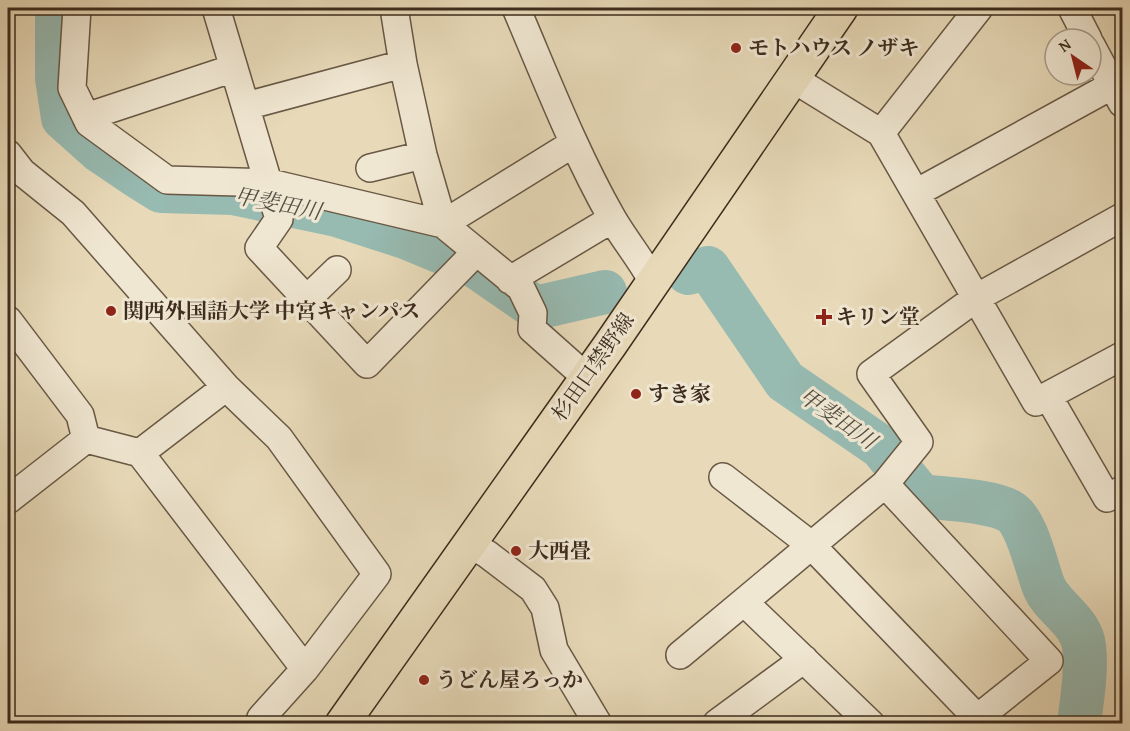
<svg xmlns="http://www.w3.org/2000/svg" width="1130" height="731" viewBox="0 0 1130 731" font-family="'Gentium Book Plus','Noto Serif JP',serif">
<style>
.lines{fill:none;stroke-linecap:round;stroke-linejoin:round}
.river{stroke:#97bab1;stroke-width:44}
.minor-casing{stroke:#685845;stroke-width:30}
.major-casing{stroke:#3d2c1e;stroke-width:36}
.minor{stroke:#f0e7d2;stroke-width:27}
.major{stroke:#e8dab9;stroke-width:33}
.poi-dot{fill:#8f2418;stroke:#f0e7d2;stroke-width:2}
.labels{text-anchor:middle;stroke-width:6;stroke-linejoin:round;paint-order:stroke}
.poi-label{font-size:21px;font-weight:bold;fill:#3d2c1e;stroke:#f0e7d2;text-anchor:start}
.street-label{font-size:21px;fill:#3d2c1e;stroke:#f0e7d2}
.water-label{font-size:22px;font-style:italic;fill:#545043;stroke:#f0e7d2}
</style>
<rect width="100%" height="100%" fill="#e8dab9"/>
<filter id="stains"><feTurbulence type="fractalNoise" baseFrequency=".00333" numOctaves="4"/><feColorMatrix values="0 0 0 0 .2 0 0 0 0 .09 0 0 0 0 .02 0 0 0 .5 -.17"/></filter>
<radialGradient id="worn" r=".72"><stop offset=".6" stop-color="#630" stop-opacity="0"/><stop offset="1" stop-color="#630" stop-opacity=".3"/></radialGradient>
<g class="lines">
<path class="river" d="M 57,8 L 57,78 L 63,118 L 100,151 L 137,176 L 161,191 L 233,193 L 337,215 L 405,237 L 475,266 L 536,308 L 605,292
M 688,273 L 708,268 L 785,381 L 881,447 L 921,496 C 945,499 991,500 1011,512 C 1028,524 1036,567 1044,587 C 1053,608 1081,621 1084,646 C 1087,671 1082,698 1079,724"/>
<defs>
<path id="minor" d="M 77,8 L 72,88 L 89,123 L 167,180 L 270,183 L 443,224 L 574,143
M 216,8 L 279,219 L 259,248 L 367,364 L 475,253
M 394,8 L 403,64 L 423,155 L 443,224 L 521,288 L 533,313 L 532,329 L 587,378
M 516,8 C 546,78 574,151 612,218 C 624,239 640,258 652,280
M 1072,8 L 1088,39
M 1091,45 L 1122,103
M 792,78 L 881,133 L 1036,402 L 1122,356
M 246,106 L 403,64
M 86,117 L 234,68
M 881,133 L 979,8
M 8,154 L 22,172 L 73,213 L 226,387 L 279,438 L 377,574 L 305,669
M 370,168 L 423,155
M 916,193 L 1122,80
M 510,280 L 612,219
M 307,299 L 337,270
M 8,320 L 80,415 L 86,439 L 140,453 L 305,669 L 261,718 L 262,724
M 1048,396 L 1107,498 L 1122,490
M 140,453 L 226,387
M 723,477 L 811,545 L 983,724
M 885,484 L 1049,661 L 970,724
M 8,500 L 86,439
M 469,544 L 487,554 L 533,589 L 545,608 L 554,650 L 598,724
M 744,602 L 871,724
M 680,655 L 885,484 L 919,442 L 871,374 L 976,298 L 1122,217
M 717,723 L 804,659"/>
<path id="major" d="M 342,724 L 610,345 L 841,8"/>
</defs>
<use href="#minor" class="minor-casing"/>
<use href="#major" class="major-casing"/>
<use href="#minor" class="minor"/>
<use href="#major" class="major"/>
</g>
<g class="poi-dot">
<circle cx="736" cy="48" r="6"/>
<circle cx="111" cy="311" r="6"/>
<path d="M821 308h6v6h6v6h-6v6h-6v-6h-6v-6h6z"/>
<circle cx="636" cy="394" r="6"/>
<circle cx="516" cy="551" r="6"/>
<circle cx="424" cy="680" r="6"/>
</g>
<g class="labels">
<g class="poi-label">
<text x="748" y="55">モトハウス ノザキ</text>
<text x="123" y="318">関西外国語大学 中宮キャンパス</text>
<text x="836" y="324">キリン堂</text>
<text x="648" y="401">すき家</text>
<text x="528" y="558">大西畳</text>
<text x="436" y="687">うどん屋ろっか</text>
</g>
<g class="street-label">
<text transform="translate(593 367) rotate(-55)" y="7">杉田口禁野線</text>
</g>
<g class="water-label">
<text transform="translate(278 203) rotate(11)" y="8">甲斐田川</text>
<text transform="translate(838 418) rotate(35)" y="8">甲斐田川</text>
</g>
</g>
<rect width="1130" height="731" fill="none" stroke="#e8dab9" stroke-width="30"/>
<rect x="9" y="9" width="1112" height="713" fill="none" stroke="#3d2c1e" stroke-width="3"/>
<rect x="15" y="15" width="1100" height="701" fill="none" stroke="#3d2c1e" stroke-width="1.5"/>
<g transform="translate(1073 57) rotate(325)"><circle r="28" fill="#f0e7d2" stroke="#a89c8a" stroke-width="1.5"/>
<path d="M0-4.5L10 22L0 15L-10 22Z" fill="#8f2418"/>
<text y="-9" font-size="16" font-weight="bold" text-anchor="middle" fill="#3d2c1e">N</text>
</g>
<rect width="100%" height="100%" filter="url(#stains)"/>
<rect width="100%" height="100%" fill="url(#worn)"/>
</svg>
